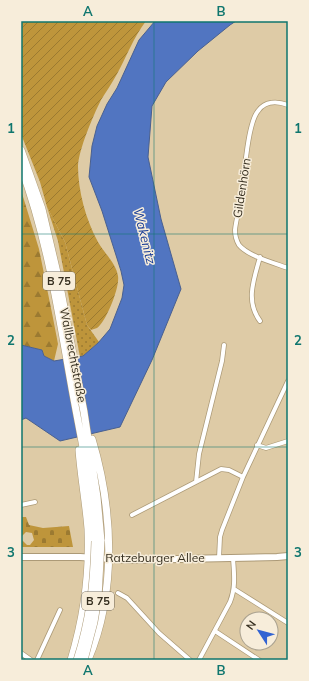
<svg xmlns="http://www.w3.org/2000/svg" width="309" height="681" viewBox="0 0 309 681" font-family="Mulish,sans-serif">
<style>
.grass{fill:url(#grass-dots)}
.forest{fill:url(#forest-firs)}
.cemetery{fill:url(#cemetery-stones);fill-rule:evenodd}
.garden{fill:url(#garden-furrows)}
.water{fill:#5175c1;stroke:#496090}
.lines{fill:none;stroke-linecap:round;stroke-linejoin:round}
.street-casing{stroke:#ac9a77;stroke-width:5.5}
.secondary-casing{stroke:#ac9a77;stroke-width:8}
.primary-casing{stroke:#ac9a77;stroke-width:8}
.street{stroke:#fff;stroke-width:4}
.secondary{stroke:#fff;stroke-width:6}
.primary{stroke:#fff;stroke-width:7}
.primary-bridge-casing{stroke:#ac9a77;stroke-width:8;stroke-linecap:butt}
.primary-bridge{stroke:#fff;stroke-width:7}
.grid{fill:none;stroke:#0f766e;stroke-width:1;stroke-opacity:0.55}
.labels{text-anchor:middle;stroke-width:3;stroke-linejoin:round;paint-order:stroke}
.shield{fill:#f7edda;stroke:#6f6757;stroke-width:1}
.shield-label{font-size:11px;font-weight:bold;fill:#352e1f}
.street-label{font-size:12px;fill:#352e1f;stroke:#f7edda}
.water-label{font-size:13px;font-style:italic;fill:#163b95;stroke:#f7edda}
.neatline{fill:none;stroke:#0f766e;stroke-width:1.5}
.grid-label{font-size:13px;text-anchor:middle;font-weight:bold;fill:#0f766e}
</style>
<defs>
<pattern id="grass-dots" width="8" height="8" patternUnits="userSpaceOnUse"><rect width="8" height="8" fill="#be953b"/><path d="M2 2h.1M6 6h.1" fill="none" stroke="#9b7a31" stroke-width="1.8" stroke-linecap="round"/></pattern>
<pattern id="forest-firs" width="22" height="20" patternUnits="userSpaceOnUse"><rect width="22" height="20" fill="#be953b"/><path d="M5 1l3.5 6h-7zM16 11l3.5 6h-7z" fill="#9b7a31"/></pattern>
<pattern id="cemetery-stones" width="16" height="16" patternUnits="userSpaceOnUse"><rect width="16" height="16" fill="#be953b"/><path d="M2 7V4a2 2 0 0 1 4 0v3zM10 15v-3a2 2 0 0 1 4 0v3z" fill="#9b7a31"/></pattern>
<pattern id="garden-furrows" width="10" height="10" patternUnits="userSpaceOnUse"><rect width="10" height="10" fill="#be953b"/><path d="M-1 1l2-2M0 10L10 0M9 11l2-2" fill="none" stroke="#9b7a31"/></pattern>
</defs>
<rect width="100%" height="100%" fill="#decba6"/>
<path class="grass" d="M 47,207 L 65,242 L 87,325 L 99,342 L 83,356 L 80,357 L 58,241 Z"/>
<path class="forest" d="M 21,190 L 39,249 L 53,318 L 58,344 L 54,361 L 44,356 L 42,350 L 21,345 Z"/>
<path class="cemetery" d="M 21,517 L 26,517 L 29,525 L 43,528 L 69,526 L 73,547 L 21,547 ZM 26,532 L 32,533 L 34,540 L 30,545 L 27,545 L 22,540 L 21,537 Z"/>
<path class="garden" d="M 21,21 L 146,21 C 133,38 127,56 117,74 C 112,83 106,92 101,100 C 93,116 79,149 78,166 C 78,191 86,220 98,242 C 104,253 116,263 118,276 C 120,287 106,322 97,328 C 95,329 93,329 91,330 L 87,325 L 65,242 L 47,207 L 40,182 L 21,134 Z"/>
<path class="water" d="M 155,21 L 236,21 L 230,25 L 198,51 L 166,82 L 152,106 L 148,157 L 161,219 L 181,289 L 152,360 L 120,427 L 60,441 L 26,418 L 21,420 L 21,345 L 42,350 L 44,356 L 54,361 L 83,356 L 98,343 L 110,329 L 122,298 L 124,285 L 121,271 L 102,211 L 89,177 L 92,146 L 97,126 L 107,104 L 117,88 L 139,40 Z"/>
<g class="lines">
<defs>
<path id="street" d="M 288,105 C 277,101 265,101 258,111 C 247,124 244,181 241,200 C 239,210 236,220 235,230 C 235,235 236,240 239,245 C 248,256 274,263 288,268
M 260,321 C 245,301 254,279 260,257
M 257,445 L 266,448 L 288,441
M 196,482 L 199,454 L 222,361 L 224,345
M 21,505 L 35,502
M 132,515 L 221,469 L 229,470 L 243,477
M 219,558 L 220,537 L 222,530 L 243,477 L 288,381
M 234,589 L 288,623
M 118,593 L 127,598 L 159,633 L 190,660
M 215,631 L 259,660
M 21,653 L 31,660
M 37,660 L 60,610
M 199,660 L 230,602 C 236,587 234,573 233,558"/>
<path id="secondary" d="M 21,557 L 80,557 L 129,560 L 277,557 L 288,556"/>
<path id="primary" d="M 21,150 L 42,209 L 59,281 L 84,412 L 97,497 L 101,541
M 21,167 C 47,237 58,310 71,383 C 80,435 93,488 95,541
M 71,660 C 84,617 90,574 88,529 C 86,503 81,477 79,450
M 88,660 C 117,592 113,509 92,439"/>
</defs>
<use href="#street" class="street-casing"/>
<use href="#secondary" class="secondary-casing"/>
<use href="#primary" class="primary-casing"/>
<use href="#street" class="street"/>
<use href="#secondary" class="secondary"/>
<use href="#primary" class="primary"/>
<defs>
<path id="primary-bridge" d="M 77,660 C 90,620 94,583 95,541
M 84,660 L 94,622 L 98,598 L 101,541"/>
</defs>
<use href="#primary-bridge" class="primary-bridge-casing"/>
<use href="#primary-bridge" class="primary-bridge"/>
</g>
<path class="grid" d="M 154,21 L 154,660M 21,234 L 288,234M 21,447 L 288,447"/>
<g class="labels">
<g class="shield">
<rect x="43" y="272" width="32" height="18" rx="3"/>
<rect x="82" y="592" width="32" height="18" rx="3"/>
</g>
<g class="shield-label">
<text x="59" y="285">B 75</text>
<text x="98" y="605">B 75</text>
</g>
<g class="street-label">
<text transform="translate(242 188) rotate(-81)" y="4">Gildenhörn</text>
<text transform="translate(73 355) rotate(79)" y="4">Wallbrechtstraße</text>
<text x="155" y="562">Ratzeburger Allee</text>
</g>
<g class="water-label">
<text transform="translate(145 236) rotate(76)" y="5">Wakenitz</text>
</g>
</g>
<rect width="309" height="681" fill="none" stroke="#f7edda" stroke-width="44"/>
<g transform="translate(259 631) rotate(306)"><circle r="19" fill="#f7edda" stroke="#a9a18f"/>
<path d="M0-3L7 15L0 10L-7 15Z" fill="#3263d2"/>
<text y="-6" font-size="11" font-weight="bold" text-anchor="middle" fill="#352e1f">N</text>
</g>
<rect x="22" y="22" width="265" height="637" class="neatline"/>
<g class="grid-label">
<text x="88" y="16">A</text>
<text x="221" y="16">B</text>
<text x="11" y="133">1</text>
<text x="298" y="133">1</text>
<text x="11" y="345">2</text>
<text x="298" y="345">2</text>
<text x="11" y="557">3</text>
<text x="298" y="557">3</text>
<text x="88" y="675">A</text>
<text x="221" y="675">B</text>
</g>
</svg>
